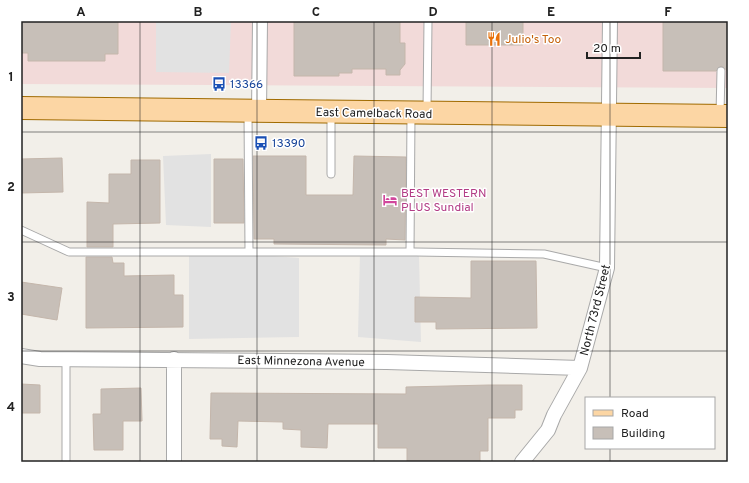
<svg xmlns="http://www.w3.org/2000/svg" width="749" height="483" viewBox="0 0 749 483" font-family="Overpass,sans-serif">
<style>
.commercial{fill:#f2dad9}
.parking{fill:#e2e2e2}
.building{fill:#c7bfb8;stroke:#c4b6ab}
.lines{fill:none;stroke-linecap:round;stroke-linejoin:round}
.service-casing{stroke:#a9a9a9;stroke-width:9}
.minor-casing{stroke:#a9a9a9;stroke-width:16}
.primary-casing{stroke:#a06b00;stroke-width:24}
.service{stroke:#fff;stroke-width:7}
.minor{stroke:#fff;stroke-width:14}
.primary{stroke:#fcd6a4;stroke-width:22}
.grid{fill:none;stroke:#222;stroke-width:1;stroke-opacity:0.55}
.labels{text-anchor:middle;stroke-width:3;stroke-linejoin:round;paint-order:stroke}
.food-label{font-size:12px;fill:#c56008;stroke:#fff;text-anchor:start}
.transit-label{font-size:12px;fill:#164399;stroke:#fff;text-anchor:start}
.street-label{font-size:12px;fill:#222;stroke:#fff}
.hotel-label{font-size:12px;fill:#b23c85;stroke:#fff;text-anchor:start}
.neatline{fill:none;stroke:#222;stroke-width:1.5}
.grid-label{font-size:13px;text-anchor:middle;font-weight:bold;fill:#222}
</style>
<rect width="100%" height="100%" fill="#f2efe9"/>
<path class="commercial" d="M 21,21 L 728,21 L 728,88 L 21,84 Z"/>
<path class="parking" d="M 156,21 L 231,21 L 229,73 L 156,72 Z
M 211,154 L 211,227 L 166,225 L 163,156 Z
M 182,249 L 299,258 L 299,337 L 189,339 L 189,255 Z
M 360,253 L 419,255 L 421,342 L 358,337 Z"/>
<path class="building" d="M 21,21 L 118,21 L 118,54 L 105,54 L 105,61 L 28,61 L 28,53 L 21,53 Z
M 294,21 L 400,21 L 400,43 L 405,43 L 405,64 L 400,70 L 400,75 L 386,75 L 386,69 L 352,69 L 352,73 L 339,73 L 339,76 L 294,76 Z
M 466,21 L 523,21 L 523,45 L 466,45 Z
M 663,21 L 728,21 L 728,71 L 721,66 L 716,71 L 663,71 Z
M 253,156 L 306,156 L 306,195 L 353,195 L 354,156 L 406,157 L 405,240 L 386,239 L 386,245 L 274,244 L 274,239 L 254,239 Z
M 62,158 L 63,192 L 21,193 L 21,159 Z
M 214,159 L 243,159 L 244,223 L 214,223 Z
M 131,160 L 160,160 L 160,223 L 113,224 L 113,247 L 87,247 L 87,202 L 109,203 L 109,174 L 131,174 Z
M 86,257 L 112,257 L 113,263 L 124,263 L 124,276 L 174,275 L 174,295 L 183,295 L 183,327 L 86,328 Z
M 471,261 L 536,261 L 537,328 L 436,329 L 436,322 L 415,322 L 415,297 L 471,298 Z
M 21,282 L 62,288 L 57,320 L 21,314 Z
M 21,384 L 40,385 L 40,413 L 21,413 Z
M 489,385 L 522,385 L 522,410 L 515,410 L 515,418 L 488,418 L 488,451 L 480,451 L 480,462 L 407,461 L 407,448 L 378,448 L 378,424 L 328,424 L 327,448 L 301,447 L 301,430 L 283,429 L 283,422 L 238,421 L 237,447 L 222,446 L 222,439 L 210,439 L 211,393 L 406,394 L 406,387 Z
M 141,388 L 142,421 L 123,421 L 123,450 L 94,450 L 93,414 L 101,414 L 101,389 Z"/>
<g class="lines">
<defs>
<path id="service" d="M 427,110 L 428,21
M 248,113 L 249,251
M 720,114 L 721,71
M 331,174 L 331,113
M 21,230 L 69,252 L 416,252 L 544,254 L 607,268
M 410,252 L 411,114
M 66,359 L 66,462"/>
<path id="minor" d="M 259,112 L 260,21
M 21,356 L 40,359 L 387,362 L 580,368
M 174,462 L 174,359
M 522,462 L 548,430 L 554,415 L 580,368 L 607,268 L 610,21"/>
<path id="primary" d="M 21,108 L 728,116"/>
</defs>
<use href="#service" class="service-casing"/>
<use href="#minor" class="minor-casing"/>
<use href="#primary" class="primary-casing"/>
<use href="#service" class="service"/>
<use href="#minor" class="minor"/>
<use href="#primary" class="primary"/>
</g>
<path class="grid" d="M 140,21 L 140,462M 257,21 L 257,462M 374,21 L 374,462M 492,21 L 492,462M 610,21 L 610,398M 21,132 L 728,132M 21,242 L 728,242M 21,351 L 728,351M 610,448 L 610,462"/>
<defs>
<symbol id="restaurant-bare" viewBox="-9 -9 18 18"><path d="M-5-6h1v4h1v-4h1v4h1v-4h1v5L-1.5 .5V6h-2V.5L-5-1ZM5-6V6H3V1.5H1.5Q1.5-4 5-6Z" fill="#e8710a" stroke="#fff" stroke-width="2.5" paint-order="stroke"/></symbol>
<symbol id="bus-bare" viewBox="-9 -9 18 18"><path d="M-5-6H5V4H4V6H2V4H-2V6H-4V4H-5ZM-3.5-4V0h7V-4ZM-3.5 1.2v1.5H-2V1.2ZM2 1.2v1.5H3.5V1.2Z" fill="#1a4fb4" stroke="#fff" stroke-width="2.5" paint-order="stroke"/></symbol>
<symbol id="hotel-bare" viewBox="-9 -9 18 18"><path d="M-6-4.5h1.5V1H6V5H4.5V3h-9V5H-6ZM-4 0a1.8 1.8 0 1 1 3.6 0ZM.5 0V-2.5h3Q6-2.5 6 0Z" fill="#d1479c" stroke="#fff" stroke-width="2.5" paint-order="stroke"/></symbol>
</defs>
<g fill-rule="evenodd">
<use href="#restaurant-bare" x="484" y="29" width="20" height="20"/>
<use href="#bus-bare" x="209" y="74" width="20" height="20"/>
<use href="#bus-bare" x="251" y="133" width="20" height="20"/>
<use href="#hotel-bare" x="380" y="190" width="20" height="20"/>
</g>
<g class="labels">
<g class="food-label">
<text x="505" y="43">Julio's Too</text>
</g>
<g class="transit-label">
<text x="230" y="88">13366</text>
<text x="272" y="147">13390</text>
</g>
<g class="street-label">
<text transform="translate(374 113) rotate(1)" y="4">East Camelback Road</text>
<text transform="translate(595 310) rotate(-76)" y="4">North 73rd Street</text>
<text transform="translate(301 361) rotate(1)" y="4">East Minnezona Avenue</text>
</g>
<g class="hotel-label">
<text x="401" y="197">BEST WESTERN<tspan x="401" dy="14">PLUS Sundial</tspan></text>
</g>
</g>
<rect width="749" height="483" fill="none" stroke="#ffffff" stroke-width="44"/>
<rect x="585" y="397" width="130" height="52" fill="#ffffff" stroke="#a7a7a7"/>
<rect x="593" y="410" width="20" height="6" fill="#fcd6a4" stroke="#a7a7a7"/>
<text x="621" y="417" font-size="12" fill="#222222">Road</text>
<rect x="593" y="427" width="20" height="12" fill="#c7bfb8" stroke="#a7a7a7"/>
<text x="621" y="437" font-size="12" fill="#222222">Building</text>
<path d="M587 52v6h53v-6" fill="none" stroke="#222222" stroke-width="2"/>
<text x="593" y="52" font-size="12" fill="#222222" stroke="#ffffff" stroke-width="3" paint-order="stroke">20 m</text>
<rect x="22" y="22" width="705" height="439" class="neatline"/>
<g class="grid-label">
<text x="81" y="16">A</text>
<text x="198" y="16">B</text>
<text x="316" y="16">C</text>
<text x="433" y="16">D</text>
<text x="551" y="16">E</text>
<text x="668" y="16">F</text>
<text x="11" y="81">1</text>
<text x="11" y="191">2</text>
<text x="11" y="301">3</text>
<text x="11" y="411">4</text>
</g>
</svg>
